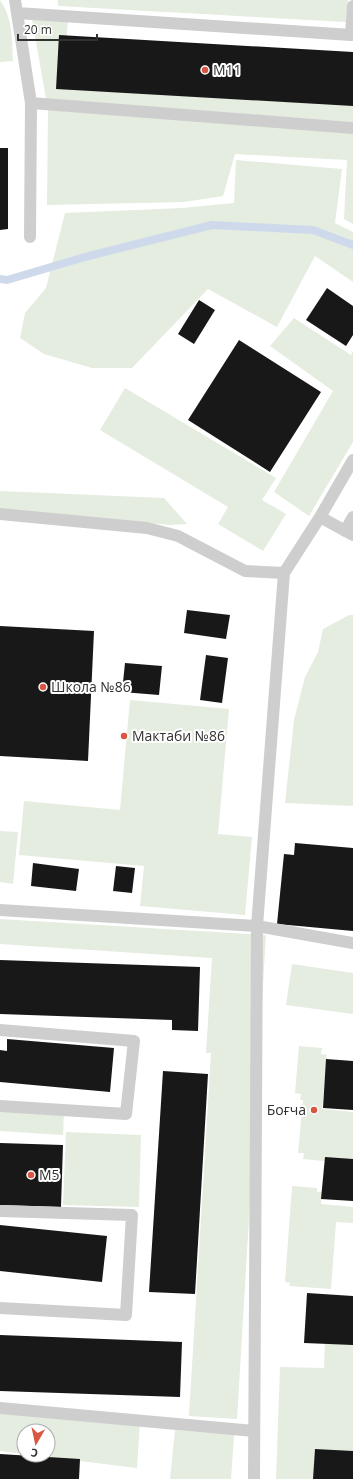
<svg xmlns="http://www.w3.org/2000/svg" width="353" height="1479" viewBox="0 0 353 1479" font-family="'Open Sans',sans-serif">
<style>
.green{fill:#e4ede0}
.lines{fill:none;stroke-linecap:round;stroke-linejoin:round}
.stream{stroke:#cedaeb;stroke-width:8}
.building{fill:#181818}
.lane{stroke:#cecece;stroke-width:12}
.poi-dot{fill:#d95742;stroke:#fff;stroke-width:1.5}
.labels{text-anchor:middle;stroke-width:4;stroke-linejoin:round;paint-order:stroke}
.poi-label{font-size:14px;fill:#313131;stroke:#fff;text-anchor:start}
</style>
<rect width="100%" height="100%" fill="#fff"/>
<path class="green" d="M 0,0 C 13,18 12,40 13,61 L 0,62 Z
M 58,0 L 348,0 L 346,22 L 58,6 Z
M 32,19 L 68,19 L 65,60 L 353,72 L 353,122 L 46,99 Z
M 48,110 L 353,133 L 353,224 L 344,219 L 347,160 L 235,154 L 223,196 L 184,202 L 47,205 Z
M 236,160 L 342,169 L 335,223 L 353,232 L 353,282 L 315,256 L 277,327 L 208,289 L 132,368 L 92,368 L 44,354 L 20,338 L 25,313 L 46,288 L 65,213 L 182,208 L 234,203 Z
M 294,318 L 351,355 L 353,351 L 353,442 L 309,516 L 274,492 L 333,391 L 270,346 Z
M 125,388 L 276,478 L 262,500 L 286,514 L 263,551 L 218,524 L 228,507 L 100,430 Z
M 0,491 L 164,498 L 187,524 L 169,525 L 0,509 Z
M 349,615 L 353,615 L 353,806 L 285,803 L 294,720 L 305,677 L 318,652 L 323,629 Z
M 130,700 L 229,709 L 218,834 L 252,837 L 245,915 L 140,906 L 144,866 L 19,855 L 24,801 L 120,810 Z
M 0,831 L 18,832 L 13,884 L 0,882 Z
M 0,919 L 266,935 L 237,1419 L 189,1416 L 211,1053 L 206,1053 L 212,958 L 0,944 Z
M 292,964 L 353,973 L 353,1014 L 286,1005 Z
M 299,1046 L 322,1048 L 321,1054 L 327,1055 L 322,1109 L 353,1112 L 353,1164 L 303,1159 L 304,1153 L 298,1153 L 303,1100 L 300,1100 L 301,1094 L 295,1093 Z
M 0,1108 L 64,1111 L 63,1135 L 0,1131 Z
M 66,1132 L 141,1135 L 139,1207 L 63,1205 Z
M 292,1186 L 317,1188 L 317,1192 L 322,1192 L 321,1204 L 353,1207 L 353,1223 L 336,1222 L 331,1289 L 289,1286 L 290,1283 L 285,1282 Z
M 326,1313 L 353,1315 L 353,1479 L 276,1479 L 280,1367 L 324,1368 Z
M 0,1409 L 140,1422 L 137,1468 L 30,1455 L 48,1455 L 48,1431 L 24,1431 L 24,1454 L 0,1451 Z
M 175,1430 L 234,1435 L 231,1479 L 170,1479 Z"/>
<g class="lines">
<path class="stream" d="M 0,279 L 7,280 L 85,257 L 212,225 L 313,230 L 353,245"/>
</g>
<path class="building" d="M 59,35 L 353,52 L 353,106 L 56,89 Z
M 0,148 L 8,148 L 8,229 L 0,230 Z
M 327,288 L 353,306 L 353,335 L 346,346 L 306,320 Z
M 199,300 L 215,310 L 194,344 L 178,334 Z
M 239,340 L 321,392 L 270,472 L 188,420 Z
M 187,610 L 230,615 L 226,639 L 184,633 Z
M 0,626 L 94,631 L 88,761 L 0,756 Z
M 206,655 L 228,658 L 222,703 L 200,700 Z
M 125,663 L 162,666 L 159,695 L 122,692 Z
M 295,843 L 353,848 L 353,931 L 277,924 L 284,854 L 294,855 Z
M 33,863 L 79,869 L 76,891 L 31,886 Z
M 116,866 L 135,868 L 132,893 L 113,891 Z
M 0,960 L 200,967 L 198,1031 L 172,1030 L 172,1020 L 0,1014 Z
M 7,1039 L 114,1048 L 110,1092 L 0,1082 L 0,1050 L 7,1051 Z
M 326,1059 L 353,1061 L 353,1110 L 323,1108 Z
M 163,1071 L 208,1074 L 195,1294 L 149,1292 Z
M 0,1143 L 63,1145 L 61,1207 L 0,1205 Z
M 325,1157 L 353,1159 L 353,1201 L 321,1199 Z
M 0,1225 L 107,1236 L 102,1282 L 0,1271 Z
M 307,1293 L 353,1296 L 353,1345 L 304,1343 Z
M 0,1335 L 182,1342 L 180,1397 L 0,1391 Z
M 315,1449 L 353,1451 L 353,1479 L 313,1479 Z
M 0,1454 L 80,1459 L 79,1479 L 0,1479 Z"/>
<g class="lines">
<path class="lane" d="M 15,0 L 31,103 L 353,128
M 17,13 L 351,35 L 353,6
M 30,237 L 31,103
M 0,514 L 147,528 L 178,536 L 245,571 L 284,573
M 320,517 L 353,535
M 345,531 L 353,517
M 0,910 L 257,926 L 353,943
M 0,1030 L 134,1041 L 126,1114 L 0,1106
M 0,1211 L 132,1215 L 126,1315 L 0,1308
M 0,1408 L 254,1431
M 254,1479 L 257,926 L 284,573 L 320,517 L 353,460"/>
</g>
<g class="poi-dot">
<circle cx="205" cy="70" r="4"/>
<circle cx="43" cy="687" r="4"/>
<circle cx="124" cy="736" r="4"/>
<circle cx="314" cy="1110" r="4"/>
<circle cx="31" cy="1175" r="4"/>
</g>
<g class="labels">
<g class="poi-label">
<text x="213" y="75">M11</text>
<text x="51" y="692">Школа №86</text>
<text x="132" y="741">Мактаби №86</text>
<text x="306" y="1115" text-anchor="end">Боғча</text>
<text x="39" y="1180">М5</text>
</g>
</g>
<g transform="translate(36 1443) rotate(189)"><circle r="19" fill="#ffffff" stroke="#adadad"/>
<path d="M0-3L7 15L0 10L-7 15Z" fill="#d95742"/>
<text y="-6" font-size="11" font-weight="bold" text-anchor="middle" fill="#313131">С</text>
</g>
<path d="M18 34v6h79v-6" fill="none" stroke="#313131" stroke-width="2"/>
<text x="24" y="34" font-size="12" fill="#313131" stroke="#ffffff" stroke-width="3" paint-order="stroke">20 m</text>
</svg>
